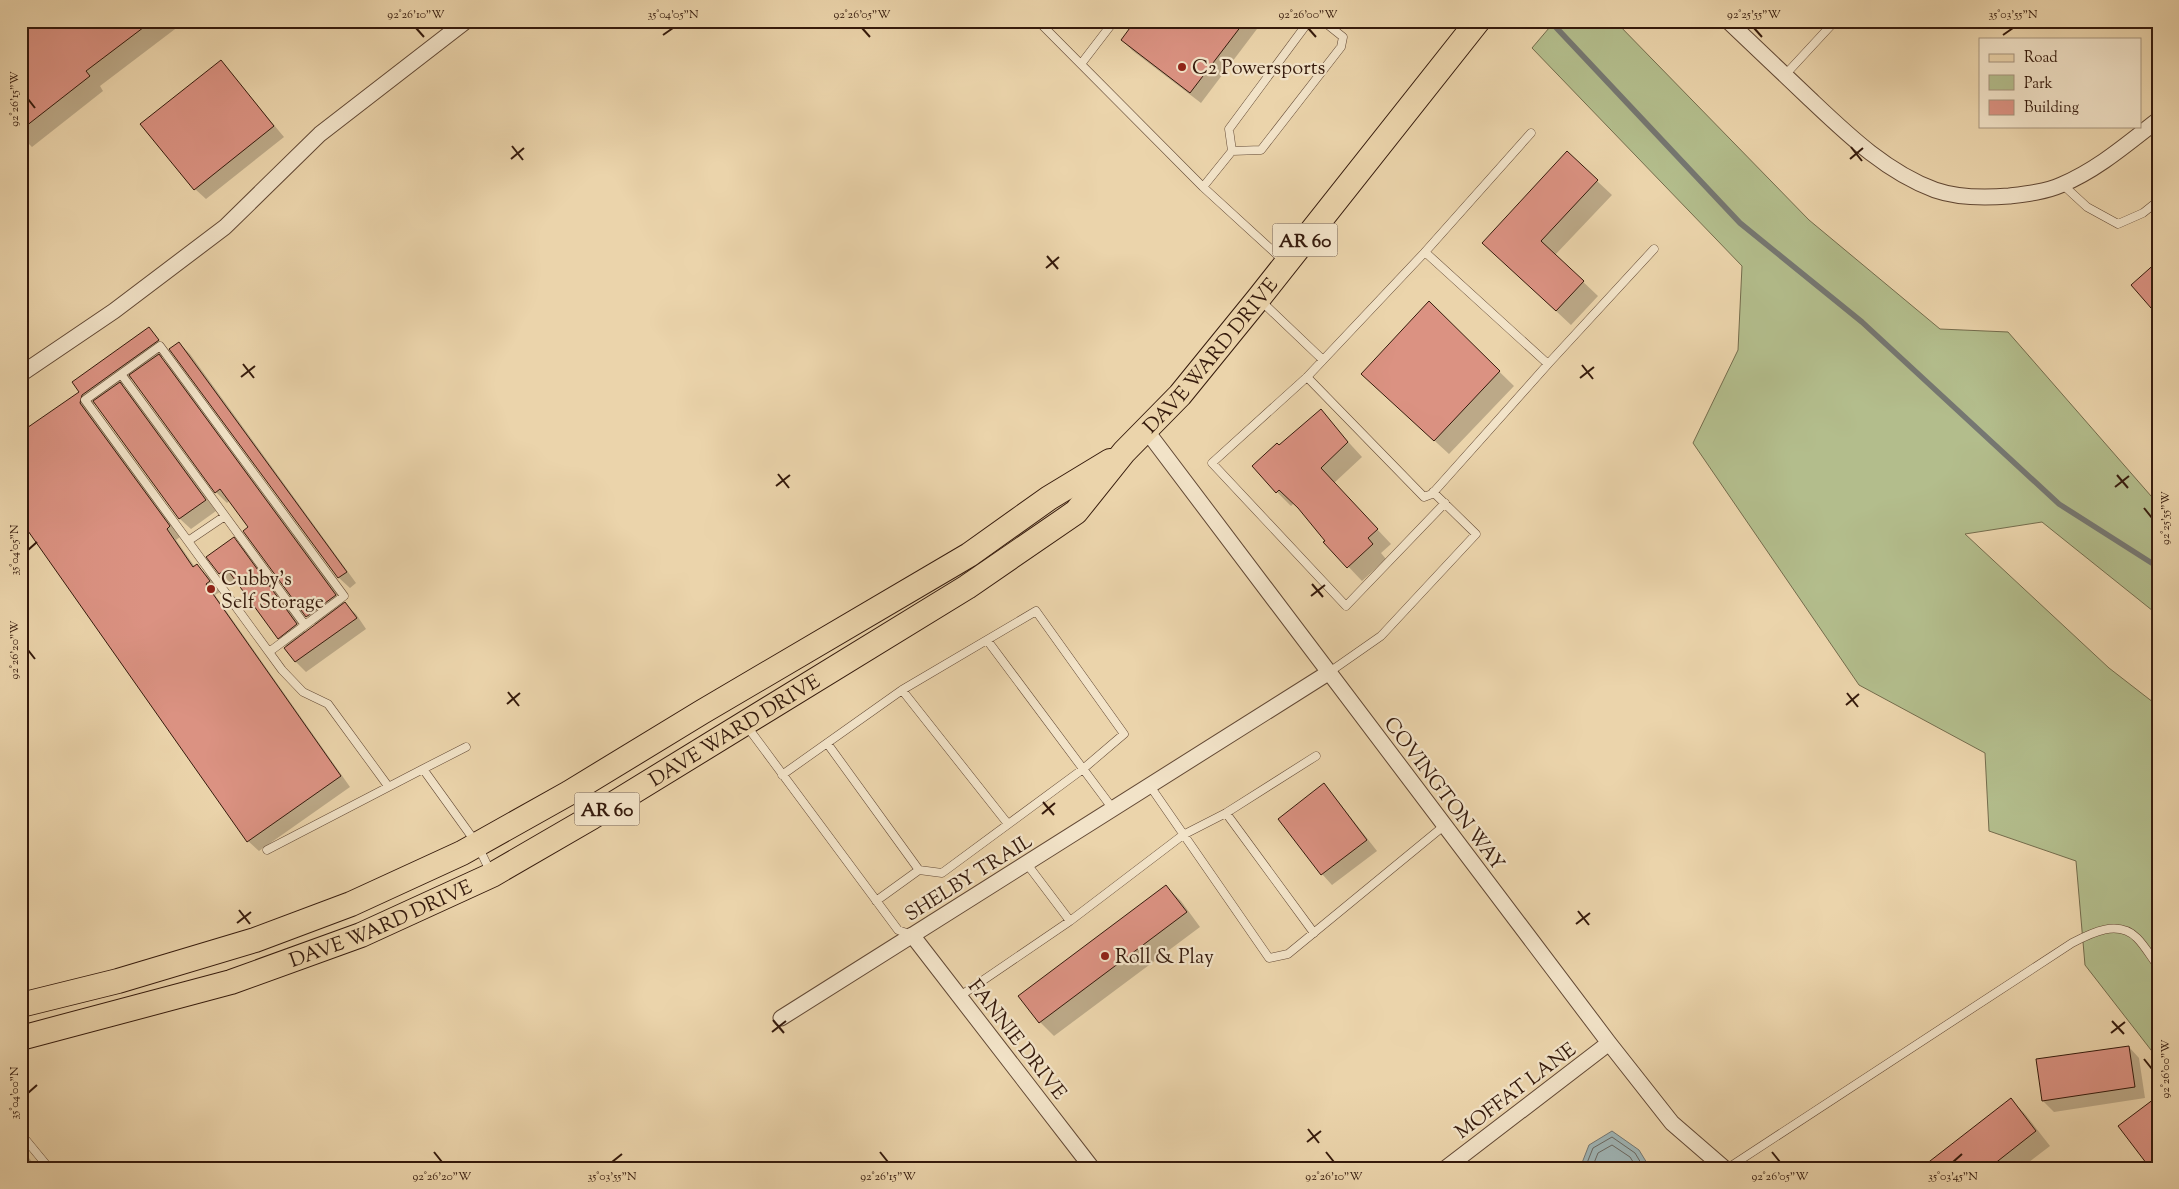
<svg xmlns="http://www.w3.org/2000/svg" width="2179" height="1189" viewBox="0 0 2179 1189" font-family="'Sorts Mill Goudy',serif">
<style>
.green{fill:#b3bd8c;stroke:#746c4c}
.water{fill:#9fb5b6;stroke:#757772}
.shadow{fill:#0003}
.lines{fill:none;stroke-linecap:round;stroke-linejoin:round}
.shore{stroke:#6a6861;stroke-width:1}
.stream{stroke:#757772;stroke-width:5.5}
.building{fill:#db9282;stroke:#351a0c}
.service-casing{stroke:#624834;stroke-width:9}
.minor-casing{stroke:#624834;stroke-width:17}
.primary-casing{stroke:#351a0c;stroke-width:26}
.service{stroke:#f2e3c8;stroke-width:8}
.minor{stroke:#f2e3c8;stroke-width:15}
.primary{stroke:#ebd4ab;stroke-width:24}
.ticks{fill:none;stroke:#351a0c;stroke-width:2}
.poi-dot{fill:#8f2418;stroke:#f2e3c8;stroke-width:2}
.labels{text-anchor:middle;stroke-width:4.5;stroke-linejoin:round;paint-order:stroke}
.shield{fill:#f2e3c8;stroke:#6e5644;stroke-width:1}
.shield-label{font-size:19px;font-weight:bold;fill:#351a0c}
.poi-label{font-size:20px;fill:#351a0c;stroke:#f2e3c8;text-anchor:start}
.street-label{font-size:20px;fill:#351a0c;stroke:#f2e3c8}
.neatline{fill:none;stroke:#351a0c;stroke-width:2}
.ticks-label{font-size:12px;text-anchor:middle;fill:#351a0c}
</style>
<rect width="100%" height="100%" fill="#ebd4ab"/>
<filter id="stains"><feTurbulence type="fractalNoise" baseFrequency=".004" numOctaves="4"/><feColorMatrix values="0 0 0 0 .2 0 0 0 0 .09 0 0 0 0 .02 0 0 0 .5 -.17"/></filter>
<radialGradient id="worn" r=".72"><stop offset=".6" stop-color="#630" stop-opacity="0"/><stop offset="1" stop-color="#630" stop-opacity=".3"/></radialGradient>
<path class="green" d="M 1555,21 L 1615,21 L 1809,220 L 1940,329 L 2008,332 L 2158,504 L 2158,615 L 2042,522 L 1965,534 L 2109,668 L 2158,706 L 2158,1059 L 2085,965 L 2076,861 L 1989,831 L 1985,753 L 1859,685 L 1693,443 L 1738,350 L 1742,266 L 1532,48 Z"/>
<path class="water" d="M 1612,1131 L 1639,1150 L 1650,1168 L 1580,1168 L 1589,1145 Z"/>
<path class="shadow" d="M 21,21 L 181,21 L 183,23 L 100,86 L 103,91 L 32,147 L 21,136 Z
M 1137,21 L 1263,21 L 1201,103 L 1133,51 L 1122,40 Z
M 221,62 L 284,137 L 206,199 L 195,189 Z
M 1567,153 L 1612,195 L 1555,255 L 1598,296 L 1571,325 L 1498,257 Z
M 1429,303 L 1514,386 L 1449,454 L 1377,388 Z
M 149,328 L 169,352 L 161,358 L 169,366 L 345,604 L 356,614 L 366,629 L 306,672 L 295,661 L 287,647 L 278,638 L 237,580 L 231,584 L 208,557 L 234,539 L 244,549 L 306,633 L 316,625 L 307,616 L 244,531 L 250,527 L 230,500 L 227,503 L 216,492 L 132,378 L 122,385 L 130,394 L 216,511 L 191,529 L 180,519 L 96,403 L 92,406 L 90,413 L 180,537 L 176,540 L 195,567 L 197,565 L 208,576 L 220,592 L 215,595 L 350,787 L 259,851 L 248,841 L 21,519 L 80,392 Z
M 179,343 L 190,354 L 356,583 L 350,588 L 339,578 L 171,349 Z
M 1320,411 L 1362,457 L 1334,483 L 1391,544 L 1381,553 L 1386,559 L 1362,581 L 1325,542 L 1326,541 L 1294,503 L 1291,506 L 1277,492 L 1279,446 Z
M 1324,785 L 1334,796 L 1377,851 L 1332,885 L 1322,874 L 1279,819 Z
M 1166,886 L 1181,901 L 1200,927 L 1054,1036 L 1040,1022 Z
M 2129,1047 L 2139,1058 L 2145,1098 L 2054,1112 L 2043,1101 Z
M 2011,1100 L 2025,1114 L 2050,1146 L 2021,1168 L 1923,1168 Z
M 21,1148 L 37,1168 L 21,1168 Z"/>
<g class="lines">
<path class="shore" d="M 1585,1168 L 1593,1148 L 1612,1137 L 1635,1153 L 1644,1168
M 1592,1168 L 1598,1153 L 1612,1145 L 1630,1157 L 1637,1168"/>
<path class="stream" d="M 1550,21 L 1740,223 L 1862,322 L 2059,504 L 2158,567"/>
</g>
<path class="building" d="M 21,21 L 152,21 L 86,71 L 90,76 L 21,130 Z
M 1135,21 L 1245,21 L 1190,93 L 1121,40 Z
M 221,60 L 274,126 L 194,190 L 140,124 Z
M 1567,151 L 1598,180 L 1541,241 L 1584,281 L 1556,311 L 1482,243 Z
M 2158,261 L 2158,316 L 2131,285 Z
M 1429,301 L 1500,371 L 1434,441 L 1361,374 Z
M 149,327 L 159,340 L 82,395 L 80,403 L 170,526 L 167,529 L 193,567 L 197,564 L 210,581 L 206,584 L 341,776 L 247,842 L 21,521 L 21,432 L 79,392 L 72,382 Z
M 179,342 L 347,572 L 338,578 L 169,349 Z
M 159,354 L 336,595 L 306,617 L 243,531 L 248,527 L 220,489 L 215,493 L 129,375 Z
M 120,382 L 206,500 L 179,519 L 93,401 Z
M 1321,409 L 1348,442 L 1321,468 L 1378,529 L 1368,538 L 1373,544 L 1347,568 L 1323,542 L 1325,541 L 1298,508 L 1279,490 L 1276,493 L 1252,466 L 1277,443 L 1279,445 Z
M 234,537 L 297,624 L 278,639 L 227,569 L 219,574 L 206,557 Z
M 345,602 L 357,618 L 295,662 L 284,648 Z
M 1324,783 L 1367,840 L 1321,875 L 1278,819 Z
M 1166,885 L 1187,912 L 1039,1023 L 1018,996 Z
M 2129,1046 L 2135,1087 L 2042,1101 L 2036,1059 Z
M 2158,1096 L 2158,1168 L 2150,1168 L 2118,1126 Z
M 2011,1098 L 2036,1131 L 1989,1168 L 1921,1168 Z"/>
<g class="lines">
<defs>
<path id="service" d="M 1038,21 L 1203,187 L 1285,262
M 1081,64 L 1114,21
M 1785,75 L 1835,21
M 1232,151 L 1261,150 L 1341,47 L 1343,37 L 1323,21
M 2062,184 L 2087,207 L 2118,224 L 2143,213 L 2158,201
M 1203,187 L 1232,151 L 1229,129 L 1309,21
M 1425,252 L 1531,133
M 1260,300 L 1323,360
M 1548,364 L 1654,249
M 121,374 L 305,625
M 1307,377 L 1424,497 L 1432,494 L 1548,364 L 1425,252 L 1307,377 L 1212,463 L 1346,606 L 1445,503
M 188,541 L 225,516
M 987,640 L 1113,809
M 269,652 L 344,596 L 160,346 L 85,400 L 282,670 L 303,692 L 328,704 L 388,786
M 1328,673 L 1381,636 L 1476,534 L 1433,492
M 902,690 L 1008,824
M 746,725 L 898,930 L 912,935
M 827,743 L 919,870
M 423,769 L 466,747
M 782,775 L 902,690 L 1036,611 L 1124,734 L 1083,769 L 942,873 L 919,870 L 876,901
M 1150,786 L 1269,958 L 1288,954 L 1445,825
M 1226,813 L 1314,933
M 267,850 L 423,769 L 477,844 L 491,873
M 1027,864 L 1070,921
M 960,996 L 1070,921 L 1183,835 L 1226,813 L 1316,756
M 21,1134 L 49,1168
M 1728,1168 L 2072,943 C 2091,933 2118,919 2137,938 C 2145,946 2151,957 2158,966"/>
<path id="minor" d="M 1728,21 C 1755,47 1783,73 1810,99 C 1847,134 1886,172 1935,190 C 1958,198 1985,198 2009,196 C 2026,194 2045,192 2061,185 C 2097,170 2127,144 2158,120
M 21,374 L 114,311 L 225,227 L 320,134 L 466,21
M 1146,430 L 1609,1043 L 1672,1123 L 1724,1168
M 912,935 L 1092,1168
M 781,1018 L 1328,673
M 1446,1168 L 1609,1043"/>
<g id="primary">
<path d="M 21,1005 L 118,981 L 255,940 L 351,904 L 462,853 L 569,793 L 702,712 L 969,555 L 1049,498 L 1110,461"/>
<path id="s1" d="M 21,1038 L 231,982 L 361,935 L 492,875 L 592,817 L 967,587 L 1076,512 L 1124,452 L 1180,395 L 1258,299 L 1478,21"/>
</g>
</defs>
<use href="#service" class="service-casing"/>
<use href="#minor" class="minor-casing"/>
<use href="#primary" class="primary-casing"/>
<use href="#service" class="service"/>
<use href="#minor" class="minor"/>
<use href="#primary" class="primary"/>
</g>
<path class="ticks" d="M 416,28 L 424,37M 862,28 L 870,37M 1308,28 L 1316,37M 1754,28 L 1762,37M 663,35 L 673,28M 2003,35 L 2013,28M 28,99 L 35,108M 512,146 L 523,160M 1851,147 L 1862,161M 511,159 L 524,148M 1850,159 L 1863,148M 1047,256 L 1058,269M 1046,268 L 1059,257M 243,364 L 254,378M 1582,365 L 1593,379M 241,377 L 255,366M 1580,378 L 1594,367M 778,474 L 789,488M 2117,475 L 2128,488M 776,486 L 790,475M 2115,487 L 2129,476M 2144,508 L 2152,518M 28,550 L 37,542M 1312,584 L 1323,597M 1311,596 L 1325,585M 28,650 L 35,659M 508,692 L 519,706M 1847,693 L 1858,707M 507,704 L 520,693M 1846,705 L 1859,694M 1043,802 L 1054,815M 1042,814 L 1055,803M 239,910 L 250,924M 1578,911 L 1589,925M 237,923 L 251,912M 1576,924 L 1590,913M 773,1020 L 784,1033M 2112,1021 L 2124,1034M 772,1032 L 786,1021M 2111,1033 L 2125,1022M 2144,1059 L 2152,1069M 28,1093 L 37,1085M 1308,1129 L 1319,1143M 1307,1142 L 1321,1131M 434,1152 L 442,1162M 880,1152 L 888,1162M 1326,1152 L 1334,1162M 1772,1152 L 1780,1162M 612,1162 L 622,1154M 1953,1162 L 1962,1154"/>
<g class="poi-dot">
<circle cx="1182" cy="67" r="5"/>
<circle cx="211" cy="589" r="5"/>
<circle cx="1105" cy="956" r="5"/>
</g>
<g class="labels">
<g class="shield">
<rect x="1272.5" y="223.5" width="65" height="33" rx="4"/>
<rect x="574.5" y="792.5" width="65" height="33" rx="4"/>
</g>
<g class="shield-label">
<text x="1305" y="247">AR 60</text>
<text x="607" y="816">AR 60</text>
</g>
<g class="poi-label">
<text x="1192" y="74">C2 Powersports</text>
<text x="221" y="585">Cubby's<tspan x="221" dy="23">Self Storage</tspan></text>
<text x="1115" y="963">Roll &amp; Play</text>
</g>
<g class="street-label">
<text dy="7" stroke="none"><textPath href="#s1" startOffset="1394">DAVE WARD DRIVE</textPath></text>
<text dy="7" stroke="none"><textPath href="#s1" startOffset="782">DAVE WARD DRIVE</textPath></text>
<text transform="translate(1445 793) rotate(53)" y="7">COVINGTON WAY</text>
<text transform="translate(968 877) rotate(-32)" y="7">SHELBY TRAIL</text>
<text dy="7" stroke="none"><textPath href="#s1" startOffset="378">DAVE WARD DRIVE</textPath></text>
<text transform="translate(1018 1039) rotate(52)" y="7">FANNIE DRIVE</text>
<text transform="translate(1515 1090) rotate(-37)" y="7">MOFFAT LANE</text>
</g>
</g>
<rect width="2179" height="1189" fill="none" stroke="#ebd4ab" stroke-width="55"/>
<rect x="1979" y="38" width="162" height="90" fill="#f2e3c8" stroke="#a6937d"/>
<rect x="1989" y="54" width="25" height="8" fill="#ebd4ab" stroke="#a6937d"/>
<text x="2024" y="62" font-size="15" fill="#351a0c">Road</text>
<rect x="1989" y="75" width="25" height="15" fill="#b3bd8c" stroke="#a6937d"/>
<text x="2024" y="88" font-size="15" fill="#351a0c">Park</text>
<rect x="1989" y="100" width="25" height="15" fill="#db9282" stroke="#a6937d"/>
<text x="2024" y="112" font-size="15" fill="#351a0c">Building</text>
<rect x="28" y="28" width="2124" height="1134" class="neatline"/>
<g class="ticks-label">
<text x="416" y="18">92°26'10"W</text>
<text x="673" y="18">35°04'05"N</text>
<text x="862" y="18">92°26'05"W</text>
<text x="1308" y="18">92°26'00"W</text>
<text x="1754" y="18">92°25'55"W</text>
<text x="2013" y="18">35°03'55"N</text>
<text transform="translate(14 99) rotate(-90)" y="4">92°26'15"W</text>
<text transform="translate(2165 518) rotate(-90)" y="4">92°25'55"W</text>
<text transform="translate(14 550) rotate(-90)" y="4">35°04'05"N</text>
<text transform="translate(14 650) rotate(-90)" y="4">92°26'20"W</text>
<text transform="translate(2165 1069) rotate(-90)" y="4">92°26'00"W</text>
<text transform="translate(14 1093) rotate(-90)" y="4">35°04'00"N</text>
<text x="442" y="1180">92°26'20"W</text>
<text x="612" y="1180">35°03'55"N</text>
<text x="888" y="1180">92°26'15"W</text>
<text x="1334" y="1180">92°26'10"W</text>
<text x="1780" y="1180">92°26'05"W</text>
<text x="1953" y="1180">35°03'45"N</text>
</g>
<rect width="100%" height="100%" filter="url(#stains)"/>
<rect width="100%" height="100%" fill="url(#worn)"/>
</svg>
